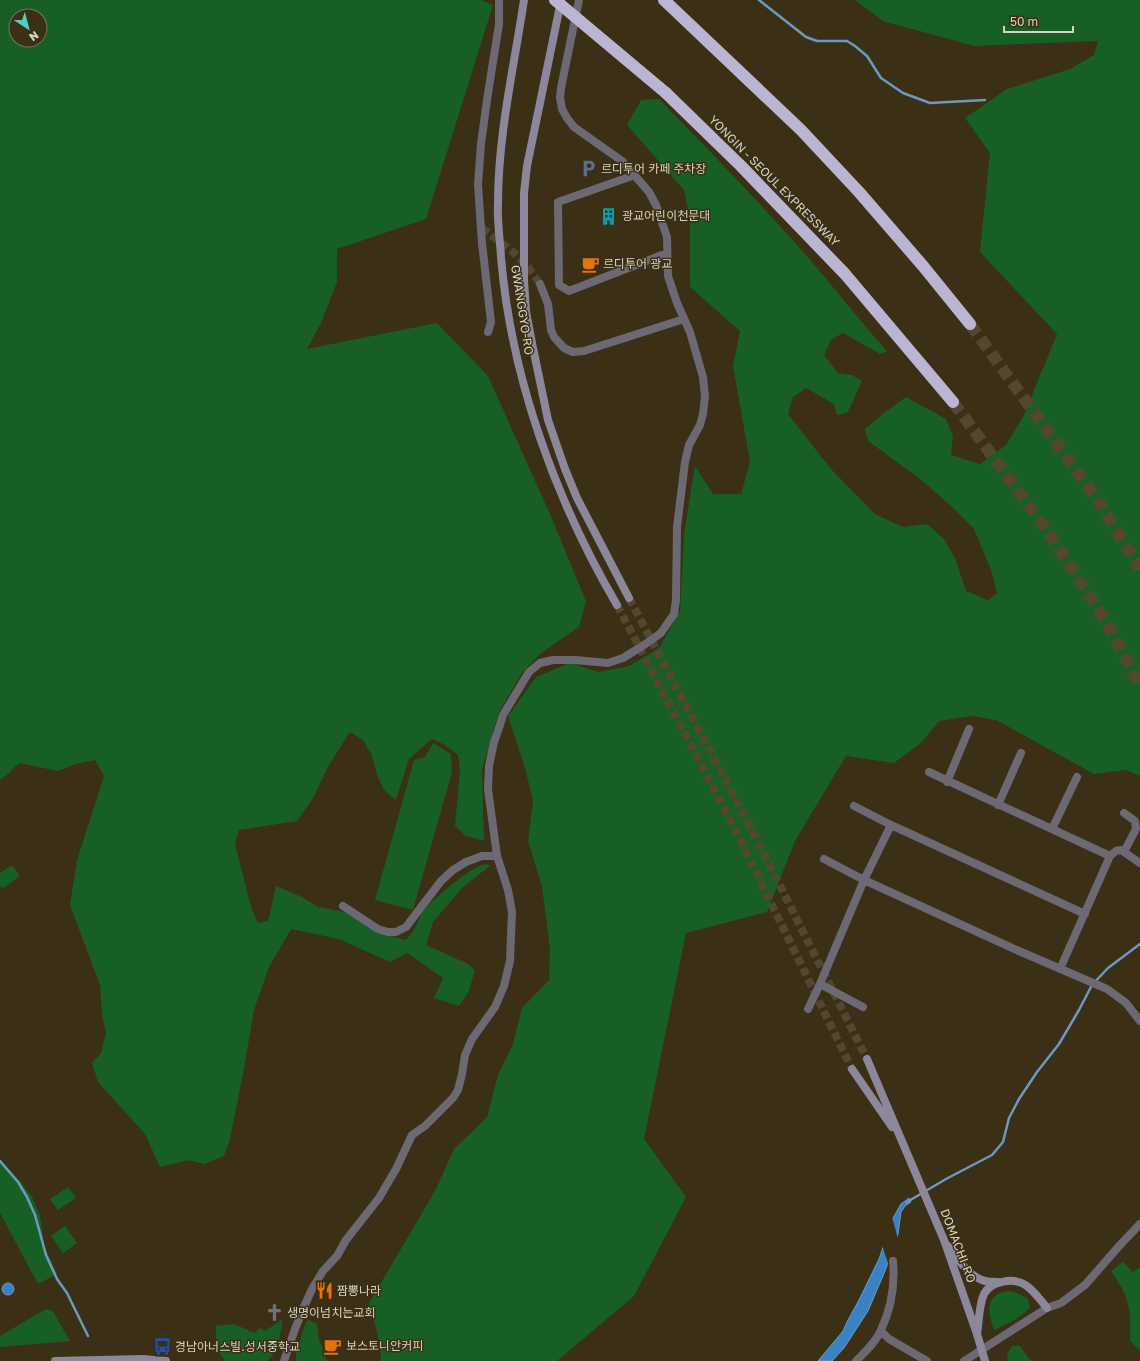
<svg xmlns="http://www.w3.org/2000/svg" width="1140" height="1361" viewBox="0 0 1140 1361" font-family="'Golos Text','Noto Sans KR',sans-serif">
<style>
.green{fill:#185f25;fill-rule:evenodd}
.water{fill:#3a82c3;stroke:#6a9ac3}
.pier{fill:#3b2f15}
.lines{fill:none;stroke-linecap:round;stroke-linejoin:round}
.stream{stroke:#6a9ac3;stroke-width:2.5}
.street-tunnel{stroke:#53472f;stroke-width:8;stroke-dasharray:8 4;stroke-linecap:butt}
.secondary-tunnel{stroke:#53472f;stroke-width:8;stroke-dasharray:8 4;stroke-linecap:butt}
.highway-tunnel{stroke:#53472f;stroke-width:12;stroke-dasharray:12 6;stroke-linecap:butt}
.street{stroke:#6c6975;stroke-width:8}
.secondary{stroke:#8c879b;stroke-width:8}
.highway{stroke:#bcb4d3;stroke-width:12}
.secondary-bridge{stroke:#8c879b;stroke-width:8}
.highway-bridge{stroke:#bcb4d3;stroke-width:12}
.labels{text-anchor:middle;stroke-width:3;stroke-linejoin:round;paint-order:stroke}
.poi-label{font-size:12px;fill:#d9d2c3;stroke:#3b2f15;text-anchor:start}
.street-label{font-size:12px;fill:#d9d2c3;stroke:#3b2f15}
</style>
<rect width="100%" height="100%" fill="#3b2f15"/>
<path class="green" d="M 0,0 L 481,0 L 493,5 L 426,219 L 337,249 L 337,282 L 321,323 L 307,349 L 437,323 L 488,376 L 549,512 L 586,601 L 579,627 L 541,653 L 522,673 L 499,712 L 482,770 L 484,841 L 466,836 L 455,826 L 460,771 L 458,755 L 445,745 L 432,739 L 409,759 L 396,800 L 384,790 L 377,775 L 372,756 L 363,740 L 350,732 L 329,765 L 312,800 L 297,821 L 239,830 L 235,844 L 251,907 L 258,923 L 268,921 L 276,886 L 302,897 L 318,907 L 345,912 L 382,933 L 405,940 C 416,932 417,919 425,909 C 434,898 468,870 481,865 C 484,864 488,865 491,865 L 463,887 L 433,922 L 426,945 L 468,964 L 475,970 L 469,991 L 459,1006 L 434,998 L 443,978 L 407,953 L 390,962 L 339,939 L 291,929 L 269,967 L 254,1010 L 243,1074 L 230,1139 L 224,1156 L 204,1164 L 189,1160 L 160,1167 L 145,1134 L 98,1082 L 92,1063 L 101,1053 L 106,1033 L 102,1014 L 100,985 L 70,905 L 77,860 L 104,776 L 95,760 L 76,764 L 58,771 L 19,763 L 7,775 L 0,780 ZM 16,16 L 40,16 L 40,40 L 16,40 Z
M 855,0 L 1140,0 L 1140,776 L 1126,770 L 1094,774 L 996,720 L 971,716 L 939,721 L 921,743 L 894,763 L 846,756 L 795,841 L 767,912 L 686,933 L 644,1139 L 686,1197 L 634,1296 L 557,1361 L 380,1361 C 384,1349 372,1316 369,1303 L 435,1191 L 454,1149 L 487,1117 L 498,1075 L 513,1044 L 522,1008 L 549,980 L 550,948 L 542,887 L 528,841 L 533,801 L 525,768 L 508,716 L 536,677 L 570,663 L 599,672 L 629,666 L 659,648 L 680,611 L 684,534 L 695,466 L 713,494 L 741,494 L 750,462 L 733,366 L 740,331 L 690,287 L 690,220 L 684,190 L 627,125 L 641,100 L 659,99 C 709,150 758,201 805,254 C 833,286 859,320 887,351 L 880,354 L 843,333 L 831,340 L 824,355 L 838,373 L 852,375 L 862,381 L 848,412 L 837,415 L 834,404 L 806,388 L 793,397 L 788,414 L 831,469 L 875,514 L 903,527 L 927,524 L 944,539 L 955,558 L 966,591 L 988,600 L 997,593 L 991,570 L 974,529 L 949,504 L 919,478 L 868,441 L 865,429 L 885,412 L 906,397 L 946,419 L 953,436 L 951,455 L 980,464 L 1006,445 L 1024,415 L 1057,334 L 980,252 L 990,153 L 965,118 L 1007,89 L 1070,69 L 1094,55 L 1098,41 L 974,46 L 883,21 Z
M 433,743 L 451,754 L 452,772 L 413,910 L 375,900 L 414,760 L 425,757 Z
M 12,865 L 20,876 L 2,889 L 0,885 L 0,873 Z
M 0,1159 L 20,1181 L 32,1197 L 40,1216 L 44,1245 L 57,1274 L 38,1284 L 0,1213 Z
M 68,1187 L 76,1198 L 58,1210 L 50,1199 Z
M 65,1226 L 77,1243 L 63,1253 L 51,1236 Z
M 1123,1262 L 1133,1272 L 1140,1267 L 1140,1351 L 1130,1341 C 1131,1308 1130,1299 1111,1271 Z
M 1009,1291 L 1015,1292 L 1027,1298 L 1030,1306 C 1026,1316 1004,1325 994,1330 C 988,1313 984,1294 1009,1291 Z
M 46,1309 L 53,1311 L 70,1341 L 0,1347 L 0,1336 Z
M 283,1319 C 280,1333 279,1352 267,1361 L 226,1361 C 215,1352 216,1340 216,1326 L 234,1324 L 255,1333 L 258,1329 L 261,1328 L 265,1331 Z
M 309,1320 L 317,1324 L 319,1339 L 327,1361 L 296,1361 L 296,1352 L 306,1322 Z
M 1019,1345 L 1031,1361 L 1008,1361 L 1007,1354 L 1012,1346 Z"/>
<path class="water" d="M 909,1198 L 911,1202 L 905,1206 L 901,1212 L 898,1234 L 885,1271 L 868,1311 L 844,1348 L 832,1361 L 818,1361 L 843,1331 L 848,1320 L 859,1300 L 879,1259 L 893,1218 L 901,1204 Z
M2 1289a6 6 0 1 1 12 0a6 6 0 1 1-12 0Z"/>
<path class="pier" d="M 892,1217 L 898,1239 L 889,1266 L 882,1245 Z"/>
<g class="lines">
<path class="stream" d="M 759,0 L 806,37 L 817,41 L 847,41 L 855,46 L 867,56 L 881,78 L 903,93 L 930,103 L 985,100
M 0,1161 L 18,1182 L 27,1197 L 35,1215 L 46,1255 L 57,1279 L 67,1293 L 88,1336
M 907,1202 L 946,1179 L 992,1155 L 1003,1142 L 1009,1118 L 1019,1099 L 1037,1072 L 1059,1044 L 1079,1010 L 1092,985 L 1108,968 L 1140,944"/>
<path class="street-tunnel" d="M 482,228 L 513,252 L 528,267 L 540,284"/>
<path class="secondary-tunnel" d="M 629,598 L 749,824 L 867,1059
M 617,605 L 735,829 L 852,1069"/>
<path class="highway-tunnel" d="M 970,324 L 1099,502 L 1140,569
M 953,402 L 1048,532 L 1107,623 L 1140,686"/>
<path class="street" d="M 635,175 L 558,202 L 559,285 L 569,291 L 667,253
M 540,284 L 548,304 L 551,330 L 554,337 L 564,348 L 573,352 L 584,351 L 684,319
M 488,332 L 491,322 L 482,243 L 478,185 L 481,144 L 487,100 L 499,24 L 499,0
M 929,772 L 1110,856 L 1060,969
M 947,782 L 969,729
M 998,805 L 1021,753
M 854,806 L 891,825 L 1085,914
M 1124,813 L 1135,821 L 1136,829 L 1124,852
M 1052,829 L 1077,777
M 1110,856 L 1116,851 L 1121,850 L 1140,863
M 824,859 L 864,880 L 1019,951 L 1107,989 L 1126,1003 L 1140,1021
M 343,906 L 378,929 L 388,932 L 396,932 L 406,927 L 441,881 L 453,870 L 466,862 L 482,856 L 497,856
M 863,1007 L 820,984 L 864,880 L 891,825
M 808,1009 L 820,984
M 881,1331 L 889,1339 L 927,1361
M 284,1361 L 295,1329 L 303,1309 L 312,1289 L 323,1271 L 337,1256 L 346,1240 L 379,1198 L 396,1169 L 412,1135 L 425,1126 L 453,1098 L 458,1090 L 462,1074 L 465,1055 L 472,1039 L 495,1007 L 504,986 L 510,961 L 512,912 L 508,890 L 497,856 L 488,789 L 489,766 L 494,742 L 498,731 L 503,715 L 529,672 L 540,663 L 553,660 L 575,660 L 608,663 L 623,658 L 644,645 L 661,633 L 674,614 L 676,600 L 677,527 L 685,462 L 689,445 L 700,425 L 703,414 L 705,397 L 703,377 L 690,332 L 677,303 L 668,276 L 667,237 L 656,205 L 649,192 L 622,161 L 574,127 L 567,118 L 562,109 L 560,98 L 561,88 L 579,0
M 856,1361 C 865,1352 876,1342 881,1330 C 891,1309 895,1284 893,1261
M 964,1361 L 1047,1308 L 1061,1303 L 1085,1285 L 1120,1245 L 1140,1224"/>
<path class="secondary" d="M 524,0 C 514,67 498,135 498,203 C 497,221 500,239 501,257 C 511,378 556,501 617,605
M 561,1 L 527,166 L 524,193 L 524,280 L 526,312 L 532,343 L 548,420 L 565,469 L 577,498 L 629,598
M 867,1059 L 944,1240 L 977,1334
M 852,1069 L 892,1127
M 948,1246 C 957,1258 969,1277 985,1281 C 989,1282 994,1282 998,1282
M 977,1334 C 979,1322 979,1304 984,1294 C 988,1287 995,1283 1002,1282 C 1024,1276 1034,1292 1047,1308
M 55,1361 L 143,1359 L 166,1361"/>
<path class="highway" d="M 664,0 L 801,130 L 859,192 L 923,266 L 970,324
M 666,93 L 741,166 L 845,274 L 953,402"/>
<path class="secondary-bridge" d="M 977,1334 L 985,1361"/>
<path class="highway-bridge" d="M 555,0 L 666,93"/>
</g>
<defs>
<symbol id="parking-bare" viewBox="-9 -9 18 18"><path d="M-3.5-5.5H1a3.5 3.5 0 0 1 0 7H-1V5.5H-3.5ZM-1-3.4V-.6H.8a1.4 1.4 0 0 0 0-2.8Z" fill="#5c6f8a" stroke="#3b2f15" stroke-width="2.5" paint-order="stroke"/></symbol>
<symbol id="building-bare" viewBox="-9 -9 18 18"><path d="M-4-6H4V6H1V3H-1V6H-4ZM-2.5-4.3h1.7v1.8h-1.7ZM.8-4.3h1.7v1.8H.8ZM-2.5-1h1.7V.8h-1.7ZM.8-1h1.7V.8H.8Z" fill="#0f9aa8" stroke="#3b2f15" stroke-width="2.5" paint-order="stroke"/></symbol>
<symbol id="cafe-bare" viewBox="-9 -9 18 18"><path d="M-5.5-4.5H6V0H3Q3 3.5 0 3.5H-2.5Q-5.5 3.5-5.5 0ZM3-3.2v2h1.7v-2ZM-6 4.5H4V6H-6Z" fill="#e8710a" stroke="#3b2f15" stroke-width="2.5" paint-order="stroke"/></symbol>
<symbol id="restaurant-bare" viewBox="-9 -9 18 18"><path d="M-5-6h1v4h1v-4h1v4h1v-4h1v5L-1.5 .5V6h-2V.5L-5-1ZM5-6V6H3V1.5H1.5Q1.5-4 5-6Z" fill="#e8710a" stroke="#3b2f15" stroke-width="2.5" paint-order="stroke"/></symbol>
<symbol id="church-bare" viewBox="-9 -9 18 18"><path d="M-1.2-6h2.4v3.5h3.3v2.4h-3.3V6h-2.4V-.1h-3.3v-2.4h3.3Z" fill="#6b7280" stroke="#3b2f15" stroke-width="2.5" paint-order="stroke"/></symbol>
<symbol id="bus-bare" viewBox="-9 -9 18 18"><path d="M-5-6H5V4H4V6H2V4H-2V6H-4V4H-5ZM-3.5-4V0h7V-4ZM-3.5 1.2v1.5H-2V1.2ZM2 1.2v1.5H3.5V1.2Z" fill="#1a4fb4" stroke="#3b2f15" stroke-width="2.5" paint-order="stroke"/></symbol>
</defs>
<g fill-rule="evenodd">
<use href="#parking-bare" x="576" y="156" width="25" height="25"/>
<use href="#building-bare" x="596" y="204" width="25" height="25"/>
<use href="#cafe-bare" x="578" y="252" width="25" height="25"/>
<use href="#restaurant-bare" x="312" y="1278" width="25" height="25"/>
<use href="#church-bare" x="262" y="1300" width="25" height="25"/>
<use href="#cafe-bare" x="320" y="1334" width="25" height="25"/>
<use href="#bus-bare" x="150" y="1334" width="25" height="25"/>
</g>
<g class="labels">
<g class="poi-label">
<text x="601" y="173">르디투어 카페 주차장</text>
<text x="622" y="220">광교어린이천문대</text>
<text x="603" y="268">르디투어 광교</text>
<text x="337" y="1295">짬뽕나라</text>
<text x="287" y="1317">생명이넘치는교회</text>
<text x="346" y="1350">보스토니안커피</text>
<text x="175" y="1351">경남아너스빌.성서중학교</text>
</g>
<g class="street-label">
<text transform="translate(774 181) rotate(45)" y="4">YONGIN - SEOUL EXPRESSWAY</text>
<text transform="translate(522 310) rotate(81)" y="4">GWANGGYO-RO</text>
<text transform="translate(958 1246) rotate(69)" y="4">DOMACHI-RO</text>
</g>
</g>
<g transform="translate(28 28) rotate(144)"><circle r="19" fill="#3b2f15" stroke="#7a705b"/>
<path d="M0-3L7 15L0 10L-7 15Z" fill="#53cdc9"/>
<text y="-6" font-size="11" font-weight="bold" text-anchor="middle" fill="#d9d2c3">N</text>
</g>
<path d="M1004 26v6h69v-6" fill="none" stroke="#d9d2c3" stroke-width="2"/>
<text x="1010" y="26" font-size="12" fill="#d9d2c3" stroke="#3b2f15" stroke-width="3" paint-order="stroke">50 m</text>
</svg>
